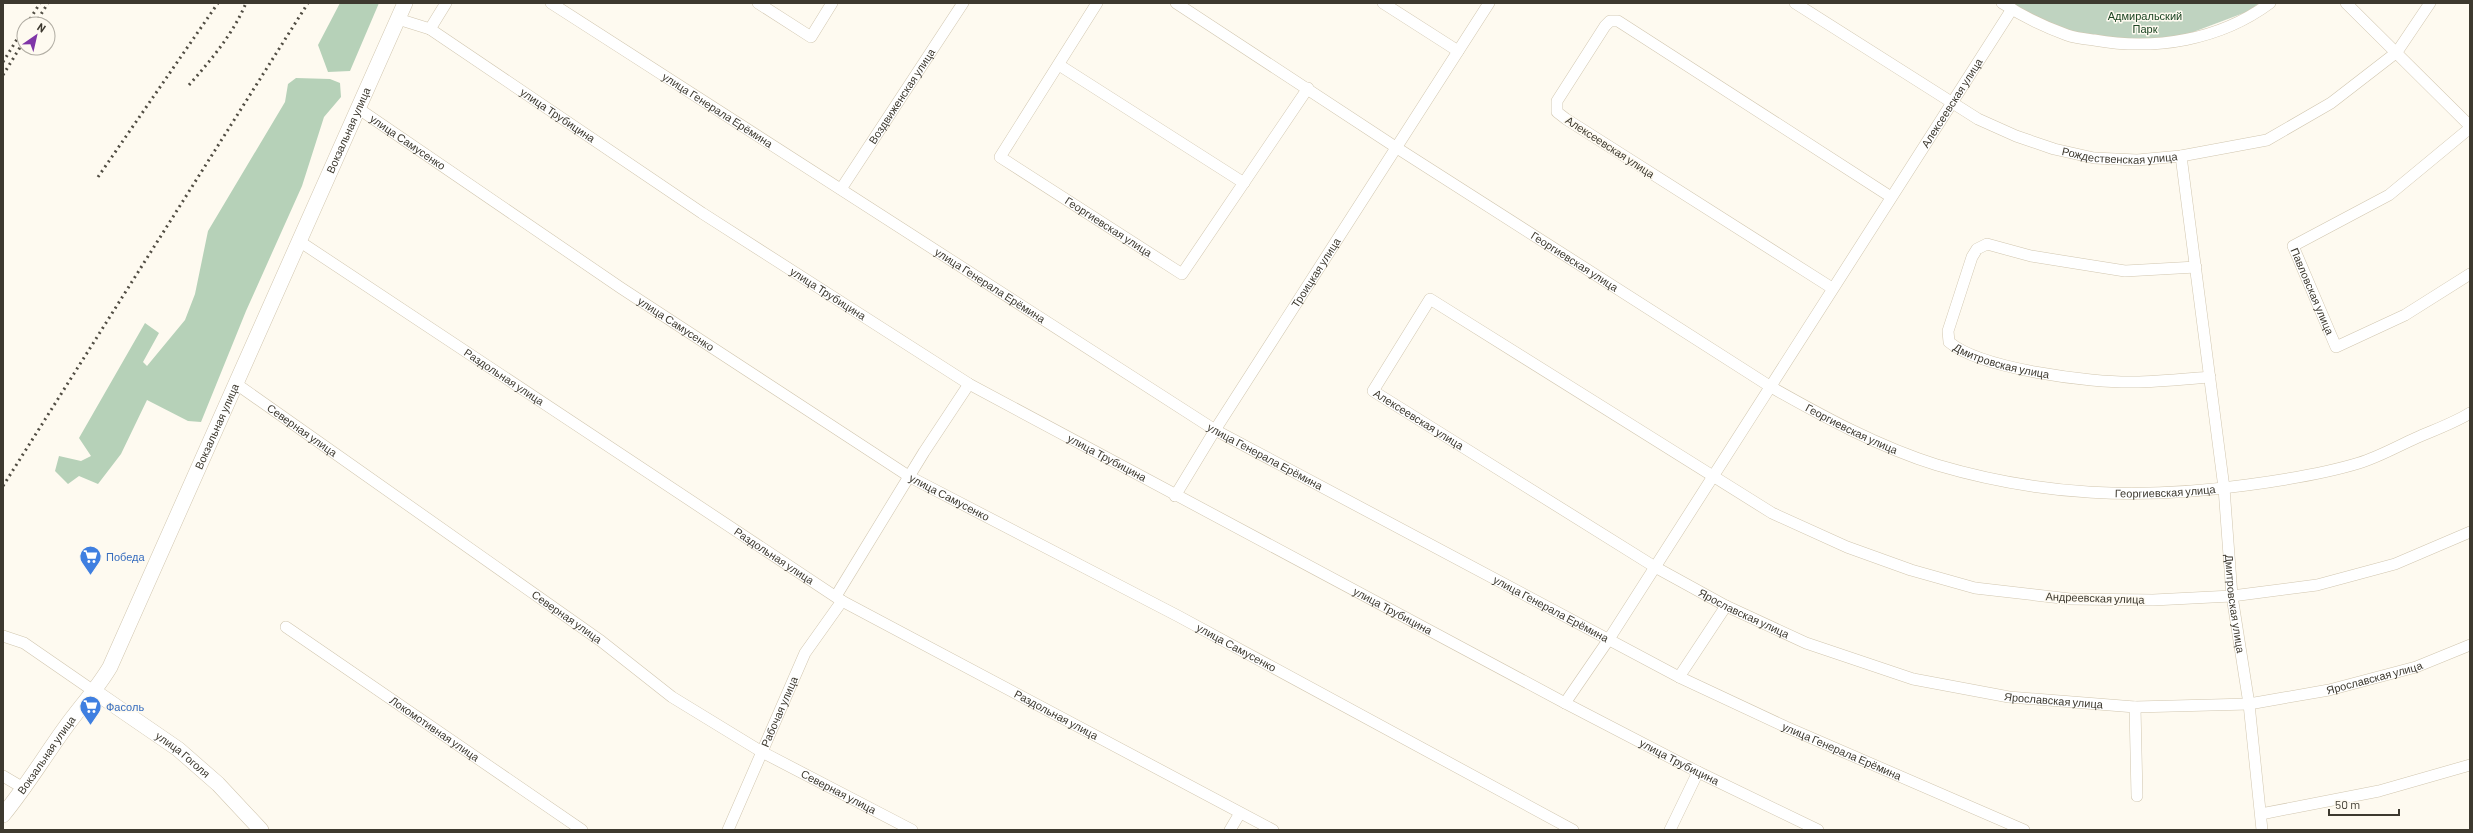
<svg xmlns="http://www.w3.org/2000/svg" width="2473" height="833" viewBox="0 0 2473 833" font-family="Barlow,sans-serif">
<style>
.green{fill:#bfd3c0}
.forest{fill:#b6d1b8}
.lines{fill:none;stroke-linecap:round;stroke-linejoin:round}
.minor-casing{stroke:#d1c6af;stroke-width:12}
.secondary-casing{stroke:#d1c6af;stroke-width:16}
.minor{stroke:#fff;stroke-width:11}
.secondary{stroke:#fff;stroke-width:15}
.rail{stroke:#504c42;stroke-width:3;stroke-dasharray:2 4;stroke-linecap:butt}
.labels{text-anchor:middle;stroke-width:3;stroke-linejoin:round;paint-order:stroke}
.park-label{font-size:11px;fill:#1b4422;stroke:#fefaf0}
.street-label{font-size:11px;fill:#3d392f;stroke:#fefaf0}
.shop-label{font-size:11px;fill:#366cbe;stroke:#fefaf0;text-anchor:start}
</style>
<rect width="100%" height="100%" fill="#fefaf0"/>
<path class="green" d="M 2007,3 L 2259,3 L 2249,11 L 2188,34 L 2142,42 L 2079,35 L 2018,10 Z"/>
<path class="forest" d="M 340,3 L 379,3 L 350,71 L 328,72 L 318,45 Z
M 296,78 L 330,79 L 340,83 L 341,97 L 324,117 L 302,186 L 246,311 L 201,422 L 188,421 L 147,400 L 121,454 L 98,484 L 79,476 L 68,484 L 55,471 L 59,456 L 81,461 L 91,456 L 79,438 L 145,323 L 159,333 L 143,362 L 147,366 L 185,320 L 195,294 L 208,231 L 285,102 L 288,84 Z"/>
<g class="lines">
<defs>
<g id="minor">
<path id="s1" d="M 551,3 L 1215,430 L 1679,677 L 1786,727 L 2024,830"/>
<path d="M 758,3 L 811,37 L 832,3"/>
<path id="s2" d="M 1097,3 L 1000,157 L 1182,274 L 1308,88"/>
<path id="s3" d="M 1176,3 L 1397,148 L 1771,387 C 1824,417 1879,447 1937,465 C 2042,496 2140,500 2247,485 C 2284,480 2323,474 2359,463 C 2379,457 2398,446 2416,438 C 2434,430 2454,423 2470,413"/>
<path d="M 1383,3 L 1458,51"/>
<path id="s4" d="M 1795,3 L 1978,119 L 2016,136 L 2054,149 L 2094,158 L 2137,160 L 2181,156 L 2267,140 L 2331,103 L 2397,52 L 2430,3"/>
<path d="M 2002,3 C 2022,16 2045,27 2067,35 C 2075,38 2085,39 2094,40 C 2155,51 2220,40 2270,3"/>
<path d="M 2346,3 L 2470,126"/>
<path d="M 398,19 L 430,29 L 446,3"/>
<path id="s5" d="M 430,29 L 702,213 L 969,384 L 1565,703 L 1698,772 L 1818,830"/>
<path d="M 1059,65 L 1244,183"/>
<path id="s6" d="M 359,109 L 621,288 L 910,477 L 1178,616 L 1573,830"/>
<path id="s7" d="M 2470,128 L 2389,195 L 2293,246 L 2336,347 L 2405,315 L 2470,274"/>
<path id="s8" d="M 2181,156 L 2224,488 L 2232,596 L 2249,704 L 2262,830"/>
<path id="s9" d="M 841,189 L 963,3"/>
<path id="s10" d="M 299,241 L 842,601 L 1273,830"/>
<path id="s11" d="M 2196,267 L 2125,271 L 2031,256 L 1987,244 L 1977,249 L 1972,257 L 1948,331 L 1949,342 C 1981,369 2091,383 2134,382 C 2159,382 2185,379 2210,377"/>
<path d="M 1832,288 L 1566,119 L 1557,112 L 1557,101 L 1605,26 L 1610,21 L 1618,21 L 1891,197"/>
<path id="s12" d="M 235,383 L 601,641 L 672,697 L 762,752 L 912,830"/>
<path id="s13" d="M 1175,496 L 1215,430 L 1489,3"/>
<path id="s14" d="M 2470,532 L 2395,564 L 2317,585 L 2232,596 L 2153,600 L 2070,599 L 1975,588 L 1911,570 L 1847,547 L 1772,513 L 1430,299 L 1373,391 L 1655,567 L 1726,606 L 1806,643 L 1913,679 L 2009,697 L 2135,707 L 2249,704 L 2329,690 L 2416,667 L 2470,645"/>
<path d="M 836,596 L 924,452 L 969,384"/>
<path id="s15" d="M 286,627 L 582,830"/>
<path d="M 3,636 L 24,643 L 95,692"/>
<path d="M 1679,677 L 1726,606"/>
<path id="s16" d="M 1565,703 L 1609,639 L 2012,9"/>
<path d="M 2135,707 L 2137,796"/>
<path d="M 3,776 L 25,789"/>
<path d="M 2261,814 L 2379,791 L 2470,765"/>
<path id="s17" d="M 728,830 L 805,653 L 842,601"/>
<path d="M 1230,830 L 1240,813"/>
<path d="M 1670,830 L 1698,772"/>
</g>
<g id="secondary">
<path id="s18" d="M 95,692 L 178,749 L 218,784 L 261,830"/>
<path id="s19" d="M 3,815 C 26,787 44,757 65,728 C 80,707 97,689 110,667 L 405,3"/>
</g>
</defs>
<use href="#minor" class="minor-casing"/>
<use href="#secondary" class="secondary-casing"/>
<use href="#minor" class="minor"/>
<use href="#secondary" class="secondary"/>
<path class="rail" d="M 27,24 L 40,3
M 35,24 L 48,3
M 3,62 L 24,28
M 3,75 L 24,41
M 189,85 C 211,60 233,34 246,3
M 98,177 L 218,3
M 3,486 L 308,3"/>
</g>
<defs>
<symbol id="supermarket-pin" viewBox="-11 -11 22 30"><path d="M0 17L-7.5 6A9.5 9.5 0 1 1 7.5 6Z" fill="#3f7fe0" stroke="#fefaf0"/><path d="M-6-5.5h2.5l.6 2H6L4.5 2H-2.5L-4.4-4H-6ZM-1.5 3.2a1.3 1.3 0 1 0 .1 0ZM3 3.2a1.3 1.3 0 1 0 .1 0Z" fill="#fff"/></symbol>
</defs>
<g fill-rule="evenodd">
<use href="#supermarket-pin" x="78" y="544" width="25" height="34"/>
<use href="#supermarket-pin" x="78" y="694" width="25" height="34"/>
</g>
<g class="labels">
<g class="park-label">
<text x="2145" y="20">Адмиральский<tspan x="2145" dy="13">Парк</tspan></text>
</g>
<g class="street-label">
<text dy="4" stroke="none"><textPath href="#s9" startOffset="111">Воздвиженская улица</textPath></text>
<text dy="4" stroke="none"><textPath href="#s16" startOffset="714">Алексеевская улица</textPath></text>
<text dy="4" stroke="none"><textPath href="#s1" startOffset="198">улица Генерала Ерёмина</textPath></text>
<text dy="4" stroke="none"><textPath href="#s5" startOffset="154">улица Трубицина</textPath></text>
<text dy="4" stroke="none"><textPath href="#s19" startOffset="770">Вокзальная улица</textPath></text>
<text dy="4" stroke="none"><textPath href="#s6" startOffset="59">улица Самусенко</textPath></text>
<text transform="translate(1610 147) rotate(33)" y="4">Алексеевская улица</text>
<text dy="4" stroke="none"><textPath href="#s4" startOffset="365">Рождественская улица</textPath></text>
<text dy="4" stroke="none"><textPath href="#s2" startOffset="311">Георгиевская улица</textPath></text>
<text dy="4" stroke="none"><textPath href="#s3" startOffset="475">Георгиевская улица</textPath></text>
<text dy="4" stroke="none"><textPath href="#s13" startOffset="264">Троицкая улица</textPath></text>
<text dy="4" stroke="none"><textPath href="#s1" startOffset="522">улица Генерала Ерёмина</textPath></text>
<text dy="4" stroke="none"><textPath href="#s7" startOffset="263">Павловская улица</textPath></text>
<text dy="4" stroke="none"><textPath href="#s5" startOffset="478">улица Трубицина</textPath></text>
<text dy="4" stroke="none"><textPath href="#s6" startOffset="383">улица Самусенко</textPath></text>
<text dy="4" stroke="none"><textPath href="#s11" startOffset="378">Дмитровская улица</textPath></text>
<text dy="4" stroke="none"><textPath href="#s10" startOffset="246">Раздольная улица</textPath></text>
<text dy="4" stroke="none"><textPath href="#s14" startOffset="1288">Алексеевская улица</textPath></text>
<text dy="4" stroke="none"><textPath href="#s19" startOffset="446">Вокзальная улица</textPath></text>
<text dy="4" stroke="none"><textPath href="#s3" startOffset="799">Георгиевская улица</textPath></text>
<text dy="4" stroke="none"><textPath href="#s12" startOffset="82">Северная улица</textPath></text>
<text dy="4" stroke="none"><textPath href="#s1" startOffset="846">улица Генерала Ерёмина</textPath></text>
<text dy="4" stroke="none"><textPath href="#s5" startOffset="802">улица Трубицина</textPath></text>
<text dy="4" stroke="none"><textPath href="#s3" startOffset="1123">Георгиевская улица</textPath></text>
<text dy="4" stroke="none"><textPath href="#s6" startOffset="707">улица Самусенко</textPath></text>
<text dy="4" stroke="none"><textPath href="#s10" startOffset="570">Раздольная улица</textPath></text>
<text transform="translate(2095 598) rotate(2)" y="4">Андреевская улица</text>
<text dy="4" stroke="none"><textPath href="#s8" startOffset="451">Дмитровская улица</textPath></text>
<text dy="4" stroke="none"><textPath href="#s1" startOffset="1170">улица Генерала Ерёмина</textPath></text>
<text dy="4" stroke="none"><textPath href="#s5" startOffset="1126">улица Трубицина</textPath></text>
<text dy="4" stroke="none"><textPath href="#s14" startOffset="1667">Ярославская улица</textPath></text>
<text dy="4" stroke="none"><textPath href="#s12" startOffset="406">Северная улица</textPath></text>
<text dy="4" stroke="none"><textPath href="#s6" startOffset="1031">улица Самусенко</textPath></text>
<text dy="4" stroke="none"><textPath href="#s14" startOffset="2315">Ярославская улица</textPath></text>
<text dy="4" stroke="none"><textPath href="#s14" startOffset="1991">Ярославская улица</textPath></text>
<text dy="4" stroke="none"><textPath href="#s17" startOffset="129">Рабочая улица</textPath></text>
<text dy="4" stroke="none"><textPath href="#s10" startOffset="894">Раздольная улица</textPath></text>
<text dy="4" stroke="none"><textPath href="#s15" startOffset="180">Локомотивная улица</textPath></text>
<text dy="4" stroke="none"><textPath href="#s1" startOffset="1494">улица Генерала Ерёмина</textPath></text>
<text dy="4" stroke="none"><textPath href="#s18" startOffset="108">улица Гоголя</textPath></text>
<text dy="4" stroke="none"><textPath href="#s19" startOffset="74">Вокзальная улица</textPath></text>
<text dy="4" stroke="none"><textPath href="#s5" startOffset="1450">улица Трубицина</textPath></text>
<text dy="4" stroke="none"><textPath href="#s12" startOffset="730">Северная улица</textPath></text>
</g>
<g class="shop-label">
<text x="106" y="561">Победа</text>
<text x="106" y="711">Фасоль</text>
</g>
</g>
<rect width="2473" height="833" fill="none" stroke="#3d392f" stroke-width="8"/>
<g transform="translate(36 36) rotate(34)"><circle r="19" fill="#fefaf0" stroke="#b1ada3"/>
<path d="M0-3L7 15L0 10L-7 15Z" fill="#7f35a7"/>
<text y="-6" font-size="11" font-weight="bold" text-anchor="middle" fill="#3d392f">N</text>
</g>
<path d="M2329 809v6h70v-6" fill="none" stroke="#3d392f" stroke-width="2"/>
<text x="2335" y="809" font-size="12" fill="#3d392f" stroke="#fefaf0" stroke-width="3" paint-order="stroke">50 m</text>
</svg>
